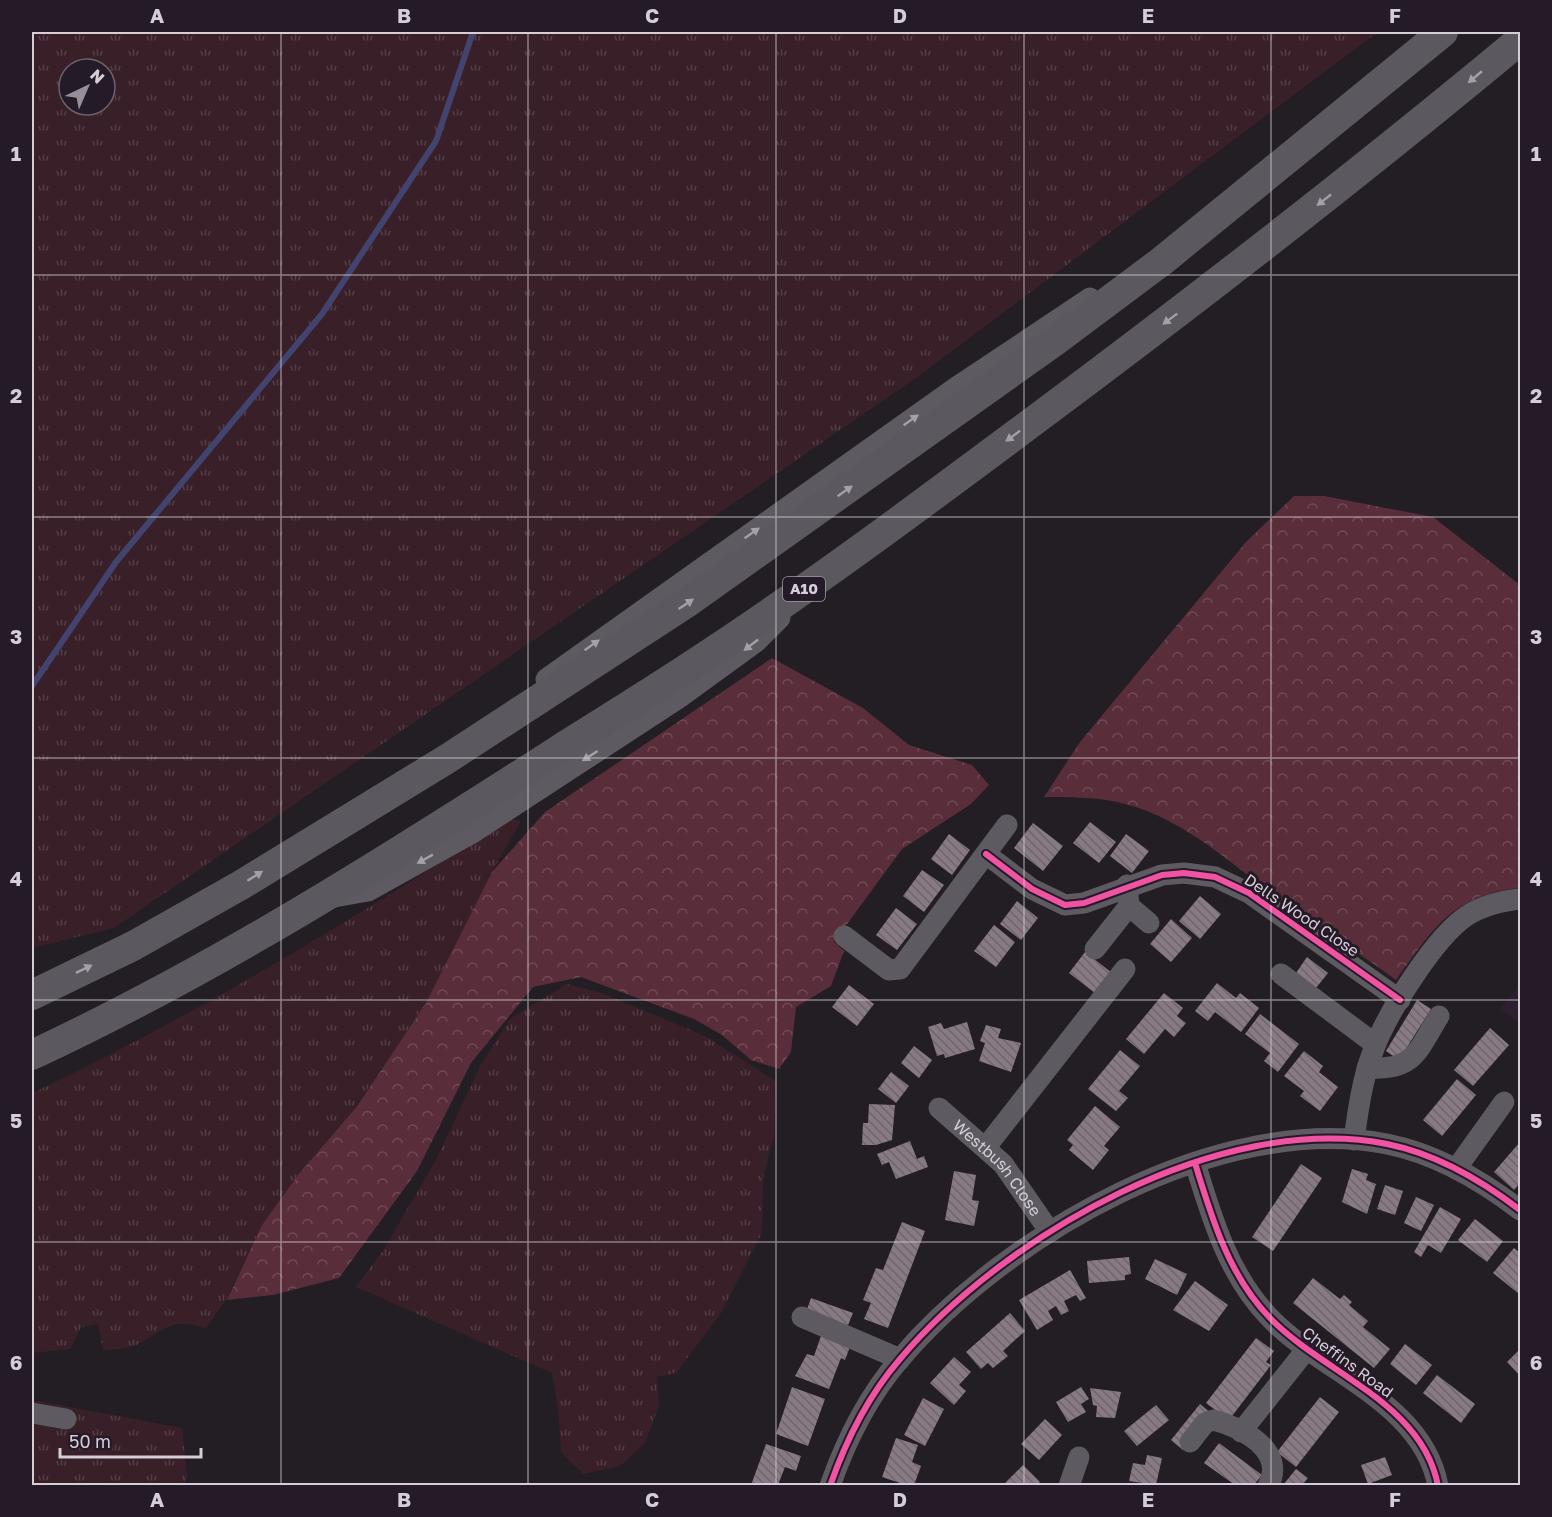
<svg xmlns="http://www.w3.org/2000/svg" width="1552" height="1517" viewBox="0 0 1552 1517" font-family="'Golos Text',sans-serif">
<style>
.built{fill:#2d1f30}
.grass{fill:url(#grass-tufts);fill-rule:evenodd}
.forest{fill:url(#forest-crowns)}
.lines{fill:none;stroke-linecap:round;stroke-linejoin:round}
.stream{stroke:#42446f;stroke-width:6}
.building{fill:url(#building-back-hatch)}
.minor{stroke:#5d5a61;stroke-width:21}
.highway{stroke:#5c5860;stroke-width:30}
.cycleway-casing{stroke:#251a27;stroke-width:10}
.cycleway{stroke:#f153a3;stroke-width:6}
.oneway{fill:#a59fa7}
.oneway2{fill:#a6a0a8}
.grid{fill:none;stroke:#d6ced7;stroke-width:1.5;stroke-opacity:0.55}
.labels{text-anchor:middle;stroke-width:6;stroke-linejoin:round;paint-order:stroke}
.shield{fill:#251a27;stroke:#a198a2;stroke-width:1.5}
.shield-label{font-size:15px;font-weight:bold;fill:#d6ced7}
.street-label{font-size:16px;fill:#d6ced7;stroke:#251a27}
.neatline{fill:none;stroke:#d6ced7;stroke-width:2}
.grid-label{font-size:20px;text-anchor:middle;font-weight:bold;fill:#d6ced7}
</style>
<defs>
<pattern id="grass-tufts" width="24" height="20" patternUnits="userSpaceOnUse" patternTransform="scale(1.5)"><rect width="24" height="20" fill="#391f27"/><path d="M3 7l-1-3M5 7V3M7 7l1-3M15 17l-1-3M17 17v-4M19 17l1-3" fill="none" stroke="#553e46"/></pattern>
<pattern id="forest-crowns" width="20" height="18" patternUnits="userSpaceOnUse" patternTransform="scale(1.5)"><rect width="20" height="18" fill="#5a2d3a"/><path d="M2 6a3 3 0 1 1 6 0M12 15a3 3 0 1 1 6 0" fill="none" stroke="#714a56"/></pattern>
<pattern id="building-back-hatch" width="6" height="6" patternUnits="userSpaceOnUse" patternTransform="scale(1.5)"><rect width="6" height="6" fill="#887a84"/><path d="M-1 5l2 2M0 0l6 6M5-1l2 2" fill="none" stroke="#6f656c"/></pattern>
</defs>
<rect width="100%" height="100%" fill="#231d24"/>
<path class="built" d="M 1520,984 L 1520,1023 L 1500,1009 Z"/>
<path class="grass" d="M 32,32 L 1378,32 L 913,380 L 114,928 L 32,948 ZM 69,69 L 105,69 L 105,105 L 69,105 Z
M 509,819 L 521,821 L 492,872 L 426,1003 L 356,1106 L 298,1175 L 262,1225 L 226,1300 L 206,1328 C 171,1318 168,1328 140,1343 C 130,1349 114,1349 103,1351 L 98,1324 L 81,1327 L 70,1349 L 32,1353 L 32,1093 C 197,1015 355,918 509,819 Z
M 567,984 L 602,993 L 705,1036 L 776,1081 L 774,1136 L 763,1178 L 762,1233 L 721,1313 L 676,1373 L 657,1377 L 659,1406 L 645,1443 L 620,1466 L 583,1474 L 561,1452 L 558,1409 L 552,1373 L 356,1287 L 384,1249 L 437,1158 L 481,1064 L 511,1018 Z
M 32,1400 L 182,1428 L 187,1477 L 185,1485 L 32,1486 Z"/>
<path class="forest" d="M 1294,496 L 1324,496 L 1433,517 L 1520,585 L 1520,888 C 1452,895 1434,928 1396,980 C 1361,954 1323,931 1287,905 C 1234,867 1183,816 1117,802 C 1093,797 1069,797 1044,797 L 1080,742 L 1246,542 Z
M 772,658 L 863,708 L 909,745 L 972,765 L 989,785 L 971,804 L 902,849 L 834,942 L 844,951 L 831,986 L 796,1007 L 791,1052 L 779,1069 L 751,1060 L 722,1035 L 694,1019 L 581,977 L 533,987 L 471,1063 L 417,1171 L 339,1278 L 273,1295 L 227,1300 L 262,1225 L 298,1175 L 357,1106 L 426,1003 L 492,872 L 545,812 Z"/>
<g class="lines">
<path class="stream" d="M 32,686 L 116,562 L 322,314 L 436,141 L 473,32"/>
</g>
<path class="building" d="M 1090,822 L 1116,842 L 1099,863 L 1073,843 Z
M 1033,823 L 1063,846 L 1043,871 L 1014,848 Z
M 949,834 L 970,850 L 952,875 L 931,859 Z
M 1126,834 L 1149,851 L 1132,873 L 1110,856 Z
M 922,870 L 944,885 L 924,912 L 903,896 Z
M 1200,896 L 1221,914 L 1200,939 L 1179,921 Z
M 1017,901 L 1038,918 L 1021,940 L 1000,924 Z
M 896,908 L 917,924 L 897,950 L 876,935 Z
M 1171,919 L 1192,938 L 1171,962 L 1150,944 Z
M 994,925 L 1015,942 L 996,967 L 974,951 Z
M 1085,952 L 1111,972 L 1095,993 L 1069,973 Z
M 1307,957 L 1328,973 L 1316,988 L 1296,973 Z
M 1217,983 L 1236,998 L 1240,993 L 1259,1008 L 1241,1032 L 1215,1012 L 1208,1021 L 1195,1011 Z
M 849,985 L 874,1004 L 857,1026 L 832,1007 Z
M 1164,993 L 1183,1008 L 1177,1016 L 1186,1023 L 1174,1037 L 1165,1029 L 1144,1054 L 1126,1039 Z
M 1417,1000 L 1431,1009 L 1399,1060 L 1386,1051 Z
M 1260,1014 L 1299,1044 L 1278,1072 L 1264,1061 L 1270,1053 L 1245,1034 Z
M 967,1022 L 975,1049 L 945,1058 L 944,1054 L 937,1056 L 928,1027 L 941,1023 L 944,1029 Z
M 986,1025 L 1001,1029 L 998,1038 L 1021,1043 L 1011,1072 L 979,1061 L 985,1043 L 980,1041 Z
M 1490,1028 L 1509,1045 L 1473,1086 L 1454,1070 Z
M 914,1046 L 932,1060 L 919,1078 L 901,1063 Z
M 1120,1050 L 1140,1066 L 1119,1091 L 1128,1098 L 1116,1111 L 1088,1089 Z
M 1304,1051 L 1323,1066 L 1319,1072 L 1338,1087 L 1320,1111 L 1300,1096 L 1304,1091 L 1284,1076 Z
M 891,1072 L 909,1086 L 896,1103 L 878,1089 Z
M 1457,1079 L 1476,1095 L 1442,1136 L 1423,1120 Z
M 869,1104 L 895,1105 L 892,1140 L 876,1145 L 862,1145 L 863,1123 L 868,1123 Z
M 1095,1106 L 1120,1127 L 1104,1146 L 1109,1150 L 1093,1170 L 1069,1150 L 1073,1145 L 1067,1140 Z
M 910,1141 L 917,1159 L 924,1156 L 928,1167 L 896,1179 L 889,1162 L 882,1165 L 877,1154 Z
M 1520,1142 L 1520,1183 L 1514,1190 L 1494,1172 Z
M 1301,1164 L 1322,1178 L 1273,1251 L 1252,1237 Z
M 1352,1169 L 1368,1174 L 1366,1180 L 1376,1184 L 1367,1214 L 1342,1202 Z
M 954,1171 L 976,1175 L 972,1200 L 979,1201 L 974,1226 L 945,1220 Z
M 1385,1185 L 1403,1191 L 1395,1215 L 1377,1209 Z
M 1416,1197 L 1434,1205 L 1421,1231 L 1404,1223 Z
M 1440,1207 L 1461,1219 L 1441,1253 L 1428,1245 L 1421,1257 L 1414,1252 Z
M 1475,1219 L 1503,1241 L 1487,1262 L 1458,1240 Z
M 902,1222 L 925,1231 L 888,1328 L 864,1319 L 871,1303 L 863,1300 L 876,1268 L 883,1270 Z
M 1514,1248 L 1520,1253 L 1519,1294 L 1493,1273 Z
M 1129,1257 L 1131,1274 L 1125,1275 L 1125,1280 L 1089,1283 L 1087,1261 Z
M 1155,1259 L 1187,1274 L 1177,1295 L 1145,1279 Z
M 1070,1270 L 1086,1298 L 1080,1301 L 1076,1295 L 1064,1301 L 1069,1311 L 1061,1315 L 1056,1306 L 1048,1311 L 1053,1320 L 1037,1330 L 1019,1300 Z
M 1313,1278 L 1340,1299 L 1344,1295 L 1352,1302 L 1349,1305 L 1368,1321 L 1363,1327 L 1390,1349 L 1374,1368 L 1293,1303 Z
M 1195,1281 L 1228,1305 L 1209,1331 L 1173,1310 Z
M 811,1298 L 853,1313 L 846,1330 L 805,1315 Z
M 1010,1313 L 1025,1331 L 1003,1351 L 1008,1356 L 993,1368 L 988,1363 L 981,1369 L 966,1352 Z
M 822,1333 L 851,1344 L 845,1360 L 841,1358 L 829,1389 L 795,1376 L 807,1354 L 814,1356 Z
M 1256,1338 L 1274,1351 L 1266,1362 L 1271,1365 L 1229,1420 L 1206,1403 Z
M 1405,1344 L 1432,1365 L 1416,1385 L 1390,1364 Z
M 1520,1349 L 1520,1376 L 1507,1362 Z
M 954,1357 L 971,1372 L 959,1385 L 966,1391 L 954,1405 L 930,1383 Z
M 1437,1375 L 1475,1404 L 1461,1423 L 1423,1393 Z
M 792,1387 L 825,1399 L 808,1446 L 776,1434 Z
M 1081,1387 L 1089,1399 L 1081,1404 L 1086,1412 L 1068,1422 L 1056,1402 Z
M 1090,1388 L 1121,1392 L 1115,1418 L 1096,1417 L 1097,1406 L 1093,1405 Z
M 1320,1397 L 1339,1412 L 1296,1467 L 1277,1452 Z
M 923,1398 L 944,1409 L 925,1446 L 904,1435 Z
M 1200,1404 L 1212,1414 L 1183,1450 L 1171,1440 Z
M 1156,1405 L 1169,1420 L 1137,1446 L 1124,1431 Z
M 1045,1419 L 1062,1435 L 1039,1460 L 1021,1444 Z
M 896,1438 L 918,1445 L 912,1462 L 921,1466 L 914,1485 L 906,1485 L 882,1477 Z
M 1219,1443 L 1262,1475 L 1254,1485 L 1235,1485 L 1204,1463 Z
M 766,1444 L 801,1456 L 796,1471 L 785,1467 L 778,1485 L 751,1485 Z
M 1147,1455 L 1162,1458 L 1156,1485 L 1129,1481 L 1133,1463 L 1145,1465 Z
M 1385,1457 L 1392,1475 L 1368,1484 L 1361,1465 Z
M 1023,1465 L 1040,1482 L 1036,1485 L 1003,1485 Z
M 1296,1469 L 1308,1478 L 1302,1485 L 1283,1485 Z"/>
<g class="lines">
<g class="minor">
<path d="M 546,679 L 955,388 L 1090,298"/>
<path d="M 986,854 L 1032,889 L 1065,905 L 1084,903 L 1162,875 L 1184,873 L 1215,877 L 1249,893 L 1400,1000"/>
<path d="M 334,897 L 368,891 L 474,832 L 679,698 L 756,642 L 780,618"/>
<path d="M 1129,906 L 1149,923"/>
<path d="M 844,936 L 889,970 L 900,969 L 1007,825"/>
<path d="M 1095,949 L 1129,906 L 1127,885"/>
<path d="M 1281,974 L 1375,1044"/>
<path d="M 1367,1068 C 1414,1071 1417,1052 1439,1016"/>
<path id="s1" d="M 939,1108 L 1003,1164 L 1050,1232"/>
<path d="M 1354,1140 C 1358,1111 1362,1081 1372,1054 C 1385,1016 1435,936 1468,915 C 1484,905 1502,901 1520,899"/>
<path d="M 986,1147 L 1125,969"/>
<path d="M 1195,1163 C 1212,1219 1229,1276 1270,1318 C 1323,1373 1423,1403 1438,1486"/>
<path d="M 1456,1169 L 1504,1102"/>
<path d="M 802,1317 L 900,1359"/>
<path d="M 32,1413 L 66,1419"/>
<path d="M 1241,1432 L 1306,1350"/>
<path d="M 1190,1442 L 1205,1423 L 1213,1420 C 1240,1426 1288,1451 1268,1486"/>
<path d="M 830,1486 C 846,1440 868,1396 900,1359 C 1005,1235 1220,1111 1387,1144 C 1437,1154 1481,1180 1520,1210"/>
<path d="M 1069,1486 L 1079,1457"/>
</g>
<path class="highway" d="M 32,995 L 133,946 L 241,885 L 447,759 L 685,604 L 1055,341 L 1162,261 L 1443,32
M 32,1055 C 216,969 386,861 557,751 C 606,720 655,690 703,658 C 814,585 921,505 1027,426 C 1195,301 1360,173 1520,40"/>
<defs>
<path id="cycleway" d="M 986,854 L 1032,889 L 1065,905 L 1084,903 L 1162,875 L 1184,873 L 1215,877 L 1249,893 L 1400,1000
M 1195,1163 C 1212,1219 1229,1276 1270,1318 C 1323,1373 1423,1403 1438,1486
M 830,1486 C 846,1440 868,1396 900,1359 C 1005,1235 1220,1111 1387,1144 C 1437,1154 1481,1180 1520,1210"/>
</defs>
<use href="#cycleway" class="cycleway-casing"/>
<use href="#cycleway" class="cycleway"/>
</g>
<defs><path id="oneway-solid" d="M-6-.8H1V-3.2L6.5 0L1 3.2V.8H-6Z" transform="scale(1.5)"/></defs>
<g class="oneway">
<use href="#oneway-solid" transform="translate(1475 77) rotate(140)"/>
<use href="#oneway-solid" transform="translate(1324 200) rotate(142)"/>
<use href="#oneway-solid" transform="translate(1170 319) rotate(143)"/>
<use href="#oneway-solid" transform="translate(1013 436) rotate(143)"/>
<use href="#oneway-solid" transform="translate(845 491) rotate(-35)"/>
<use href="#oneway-solid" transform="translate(686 604) rotate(-34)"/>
<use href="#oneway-solid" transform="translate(255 876) rotate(-32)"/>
<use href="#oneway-solid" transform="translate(84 969) rotate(-26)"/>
</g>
<g class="oneway2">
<use href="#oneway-solid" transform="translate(911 420) rotate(-35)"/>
<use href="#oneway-solid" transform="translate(752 533) rotate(-35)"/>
<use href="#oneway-solid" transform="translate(592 645) rotate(-35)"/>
<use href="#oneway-solid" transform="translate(751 645) rotate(142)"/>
<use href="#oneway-solid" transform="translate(590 756) rotate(147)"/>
<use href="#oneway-solid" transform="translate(425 859) rotate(151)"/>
</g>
<path class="grid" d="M 281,32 L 281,1486M 528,32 L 528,1486M 776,32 L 776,1486M 1024,32 L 1024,1486M 1271,32 L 1271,1486M 32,275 L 1520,275M 32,517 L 1520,517M 32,758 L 1520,758M 32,1000 L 1520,1000M 32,1242 L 1520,1242"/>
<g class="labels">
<rect class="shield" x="783" y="577" width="42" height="24" rx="4.5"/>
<g class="shield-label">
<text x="804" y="594">A10</text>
</g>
<g class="street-label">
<text transform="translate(1302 915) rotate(34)" y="6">Dells Wood Close</text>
<text dy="6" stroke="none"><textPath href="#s1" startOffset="84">Westbush Close</textPath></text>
<text transform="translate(1348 1362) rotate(36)" y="6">Cheffins Road</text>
</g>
</g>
<rect width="1552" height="1517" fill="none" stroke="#251a27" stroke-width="66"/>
<g transform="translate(87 87) rotate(44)"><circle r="28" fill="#251a27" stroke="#6c626d" stroke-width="1.5"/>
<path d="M0-4.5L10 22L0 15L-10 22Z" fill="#979098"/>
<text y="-9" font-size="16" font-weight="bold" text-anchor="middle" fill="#d6ced7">N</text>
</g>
<path d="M60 1448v9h141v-9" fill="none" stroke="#d6ced7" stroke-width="3"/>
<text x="69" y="1448" font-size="18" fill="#d6ced7" stroke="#251a27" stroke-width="4.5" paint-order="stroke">50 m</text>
<rect x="33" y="33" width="1486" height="1451" class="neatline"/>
<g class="grid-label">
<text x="157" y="23">A</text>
<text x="404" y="23">B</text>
<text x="652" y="23">C</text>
<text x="900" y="23">D</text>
<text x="1148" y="23">E</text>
<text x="1395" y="23">F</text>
<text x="16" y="161">1</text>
<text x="1536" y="161">1</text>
<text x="16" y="403">2</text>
<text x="1536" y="403">2</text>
<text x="16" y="644">3</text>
<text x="1536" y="644">3</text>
<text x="16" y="886">4</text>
<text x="1536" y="886">4</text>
<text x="16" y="1128">5</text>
<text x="1536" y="1128">5</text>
<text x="16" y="1370">6</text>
<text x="1536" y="1370">6</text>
<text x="157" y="1507">A</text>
<text x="404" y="1507">B</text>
<text x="652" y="1507">C</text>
<text x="900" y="1507">D</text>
<text x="1148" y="1507">E</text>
<text x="1395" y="1507">F</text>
</g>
</svg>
